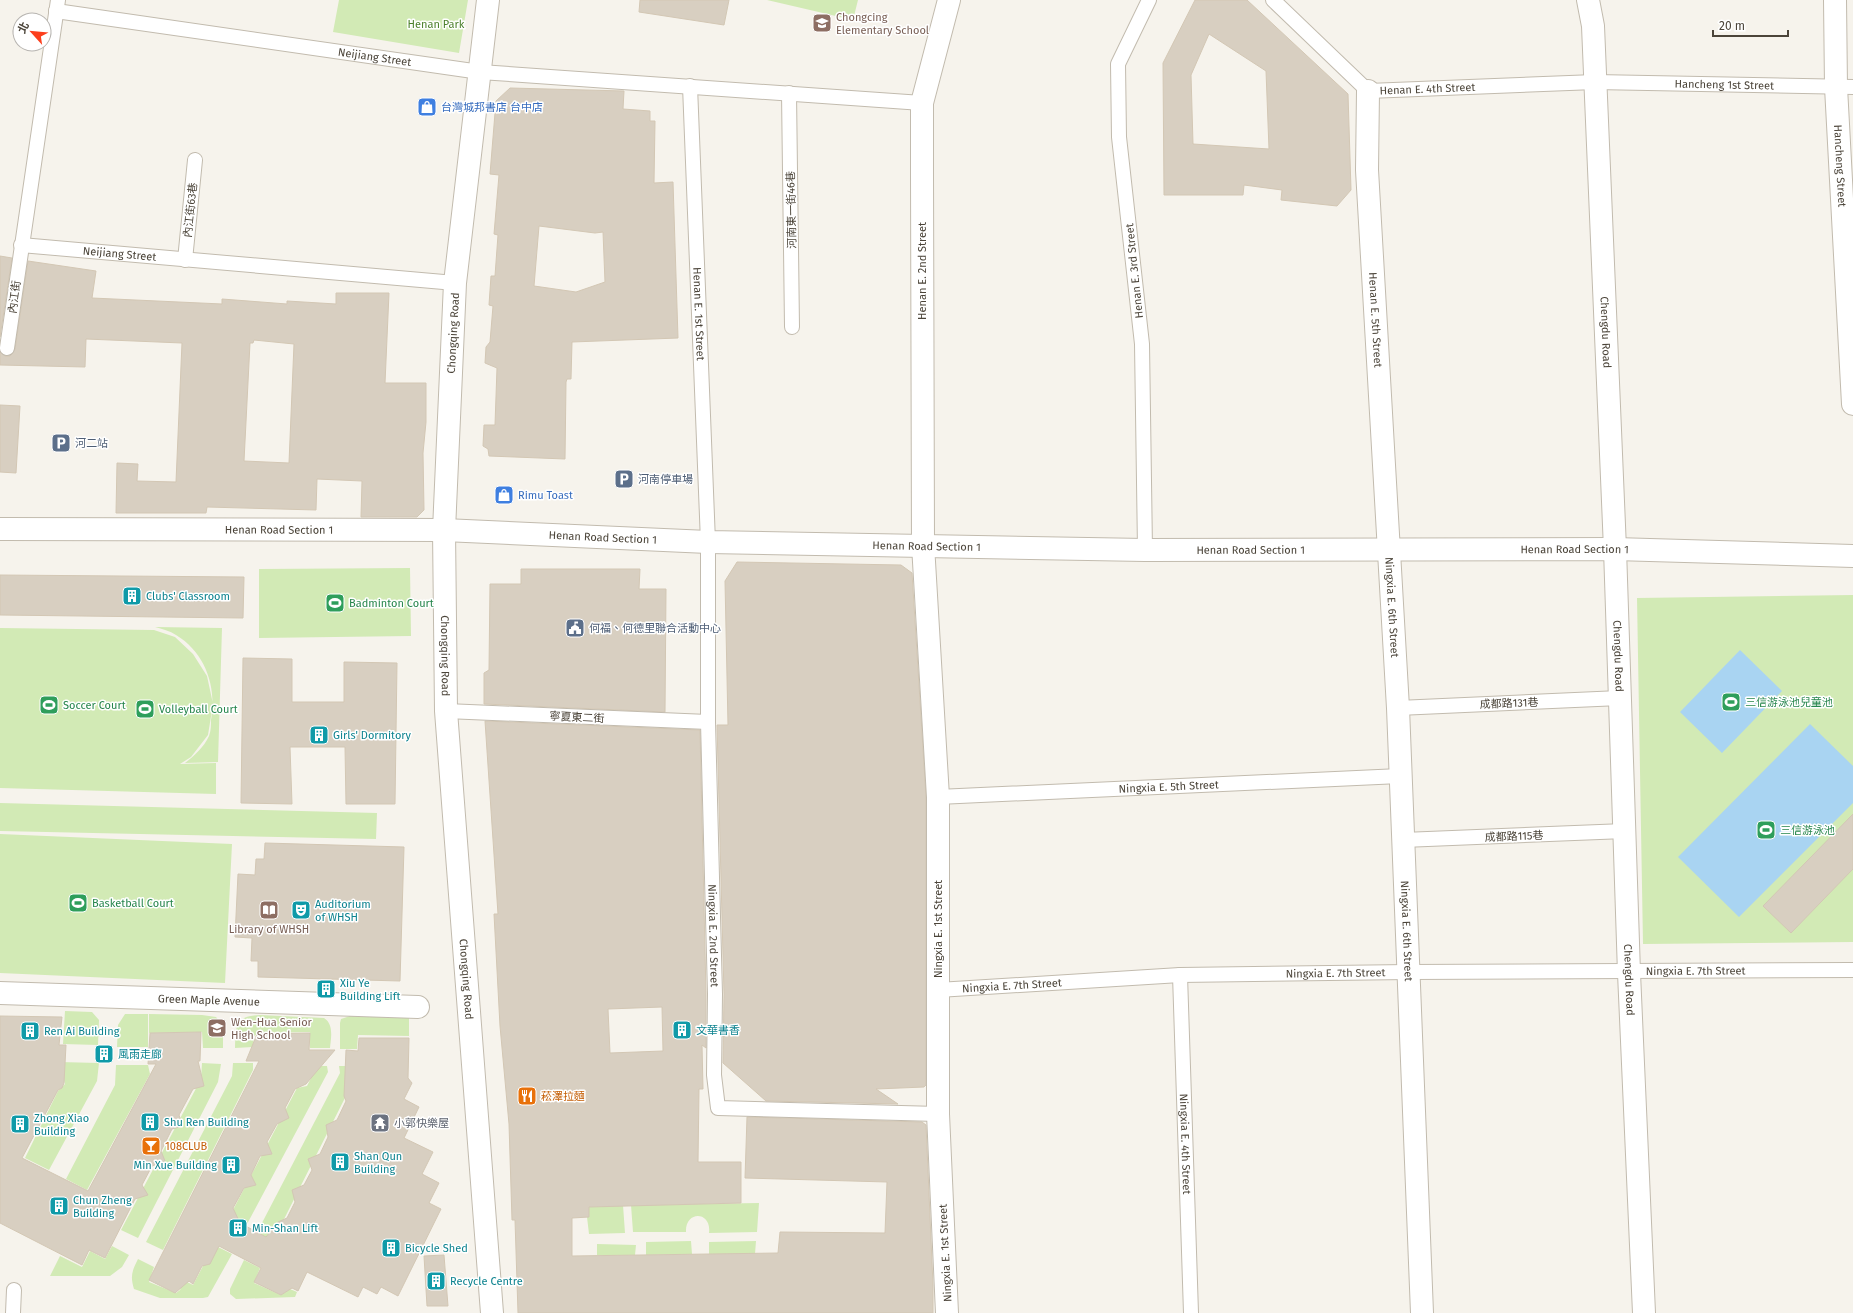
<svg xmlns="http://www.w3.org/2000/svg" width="1853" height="1313" viewBox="0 0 1853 1313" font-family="'Fira Sans','Noto Sans TC',sans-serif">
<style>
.green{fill:#d2eab5}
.water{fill:#a9d4f2}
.building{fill:#d8cfc1;stroke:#d3c7b4;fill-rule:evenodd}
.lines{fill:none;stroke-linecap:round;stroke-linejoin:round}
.lane-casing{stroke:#c2bbae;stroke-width:16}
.street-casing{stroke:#c2bbae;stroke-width:24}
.lane{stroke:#fff;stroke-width:14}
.street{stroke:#fff;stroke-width:22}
.labels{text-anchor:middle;stroke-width:3;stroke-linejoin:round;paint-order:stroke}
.education-label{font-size:11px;fill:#785e54;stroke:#fff;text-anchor:start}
.park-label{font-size:11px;fill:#4a7f2a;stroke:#fff}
.street-label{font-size:11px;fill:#4b4439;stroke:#fff}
.shop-label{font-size:11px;fill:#366cbe;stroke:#fff;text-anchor:start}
.service-label{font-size:11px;fill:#4e5e75;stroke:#fff;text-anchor:start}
.culture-label{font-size:11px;fill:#0d838f;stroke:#fff;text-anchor:start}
.leisure-label{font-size:11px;fill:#27864d;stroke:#fff;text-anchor:start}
.food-label{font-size:11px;fill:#c56008;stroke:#fff;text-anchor:start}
.worship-label{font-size:11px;fill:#5b616d;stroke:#fff;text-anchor:start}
</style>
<rect width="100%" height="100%" fill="#f6f3ec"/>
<path class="green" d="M 339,0 L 468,0 L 459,53 L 333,32 Z
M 767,0 L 858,0 L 853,20 Z
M 410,568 L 411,636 L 259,638 L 259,569 Z
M 1853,595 L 1853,942 L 1643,944 L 1637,598 Z
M 155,627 L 222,628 L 218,762 L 185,763 C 194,756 204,747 209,736 C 211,731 211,725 211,720 C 217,688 206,653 176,635 C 170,631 162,629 155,627 Z
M 0,628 L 154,630 L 175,637 L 193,654 L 207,676 L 213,704 L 208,735 L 191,757 L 180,764 L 216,763 L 216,794 L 0,788 Z
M 0,803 L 377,813 L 376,839 L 0,831 Z
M 0,834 L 232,844 L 225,983 L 0,973 Z
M 65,1011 L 92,1012 L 99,1020 L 98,1045 L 63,1044 Z
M 125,1014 L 148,1014 L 148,1047 L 117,1047 L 118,1025 Z
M 149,1014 L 202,1015 L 216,1017 L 223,1026 L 223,1048 L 203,1048 L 202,1032 L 149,1033 Z
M 260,1015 L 324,1018 C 334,1024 331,1038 330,1048 L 310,1048 L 310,1032 L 259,1033 L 254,1036 L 253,1047 L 235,1048 C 236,1026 234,1016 260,1015 Z
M 350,1016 L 409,1018 L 409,1036 L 358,1035 L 357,1049 L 340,1049 L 340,1023 L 341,1019 Z
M 59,1062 L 99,1063 L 97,1081 L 49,1170 L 25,1158 L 58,1091 L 65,1084 Z
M 202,1063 L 221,1064 L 218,1082 L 138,1238 L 121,1230 L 201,1079 Z
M 233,1063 L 253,1063 L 253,1070 L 163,1250 L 146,1242 L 232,1076 Z
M 116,1065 L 148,1065 L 150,1074 L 87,1190 L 66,1179 L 115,1085 Z
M 311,1066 L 327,1066 L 328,1072 L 246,1226 L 236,1220 L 223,1229 L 297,1088 L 307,1086 L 312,1076 Z
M 339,1066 L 358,1066 L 359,1070 L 268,1251 L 252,1242 L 340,1073 Z
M 759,1203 L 757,1232 L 709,1233 C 712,1211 685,1210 686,1232 L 633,1232 L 631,1205 Z
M 623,1205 L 625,1233 L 589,1234 L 587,1217 L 589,1217 L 589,1207 Z
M 691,1241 L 692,1254 L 646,1255 L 646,1242 Z
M 756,1241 L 755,1254 L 709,1254 L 709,1242 Z
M 597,1244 L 636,1245 L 635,1255 L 597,1255 Z
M 214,1245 L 232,1254 L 208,1297 L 203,1298 L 160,1298 L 134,1289 C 130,1276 132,1271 138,1259 L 154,1267 L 149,1282 L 176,1293 L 180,1290 L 185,1281 L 193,1285 Z
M 112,1246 L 129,1255 L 122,1267 L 110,1276 L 50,1276 L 60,1256 L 82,1267 L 90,1251 L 105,1259 Z
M 244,1260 L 260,1268 L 254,1283 L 281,1295 L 290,1289 L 297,1292 L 295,1297 L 236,1299 L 230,1294 L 230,1289 Z"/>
<path class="water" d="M 1740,650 L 1782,691 L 1722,753 L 1680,712 Z
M 1810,724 L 1853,766 L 1853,803 L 1739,917 L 1678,857 Z"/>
<path class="building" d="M 640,0 L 729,0 L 724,25 L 639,12 Z
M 1195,0 L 1247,0 L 1348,94 L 1351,190 L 1337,206 L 1281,200 L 1282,190 L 1244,185 L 1243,195 L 1164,195 L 1163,63 ZM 1209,34 L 1266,71 L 1269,149 L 1193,144 L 1191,75 Z
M 510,88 L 624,91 L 623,109 L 650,111 L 650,121 L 655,121 L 654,183 L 673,182 L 678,338 L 572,342 L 571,379 L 567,379 L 566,382 L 565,459 L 489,456 L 488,449 L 483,446 L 484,425 L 495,425 L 497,368 L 485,363 L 486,347 L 490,342 L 493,306 L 489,305 L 491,276 L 495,276 L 498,235 L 494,234 L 499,175 L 490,174 L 496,101 ZM 539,226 L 595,233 L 603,232 L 605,282 L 576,292 L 534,286 Z
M 0,256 L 12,258 L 0,337 Z
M 28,261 L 96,271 L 92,298 L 222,304 L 222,299 L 287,304 L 287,301 L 336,304 L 336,293 L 389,293 L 385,383 L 426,383 L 426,422 L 423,453 L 424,510 L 417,517 L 361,517 L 362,481 L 317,479 L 316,510 L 207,507 L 206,513 L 116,513 L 117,463 L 138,464 L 137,481 L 176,482 L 182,343 L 86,339 L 85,367 L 0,365 L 0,352 L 5,356 L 10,356 L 15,349 ZM 254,340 L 294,344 L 289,463 L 244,461 L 250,343 L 253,343 Z
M 0,405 L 20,406 L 16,473 L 0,472 Z
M 737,562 L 901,565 L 912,573 L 926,797 L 926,1085 L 924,1087 L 876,1089 L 898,1104 L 766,1101 L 723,1063 L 724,994 L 717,725 L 728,725 L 725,581 Z
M 521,569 L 640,569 L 639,589 L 666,589 L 665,712 L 484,704 L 484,673 L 489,670 L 490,584 L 521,584 Z
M 0,575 L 244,577 L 243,618 L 0,615 Z
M 243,658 L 292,659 L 292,702 L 344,702 L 344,662 L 397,663 L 395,804 L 346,804 L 345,747 L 290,747 L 292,804 L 241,803 Z
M 485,721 L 700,730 L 706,994 L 706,1048 L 702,1045 L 703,1089 L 699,1089 L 698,1162 L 741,1162 L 741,1203 L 589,1207 L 589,1217 L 572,1218 L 572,1256 L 778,1253 L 780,1232 L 885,1233 L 887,1182 L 745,1178 L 747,1117 L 922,1122 L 926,1125 L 933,1285 L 933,1313 L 518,1313 L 515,1220 L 512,1220 L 509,1124 L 500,1026 L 494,914 L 498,914 ZM 662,1007 L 663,1051 L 610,1053 L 608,1009 Z
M 1853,814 L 1853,869 L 1791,933 L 1763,906 Z
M 265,843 L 404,847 L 400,981 L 258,977 L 258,961 L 251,961 L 252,938 L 235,937 L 238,874 L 255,875 L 256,859 L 264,859 Z
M 0,1016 L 62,1017 L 59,1045 L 66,1045 L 64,1083 L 62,1088 L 58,1090 L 22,1158 L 88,1191 L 156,1064 L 148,1064 L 150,1033 L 201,1032 L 200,1061 L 198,1061 L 204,1086 L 193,1089 L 179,1115 L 183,1126 L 172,1129 L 161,1151 L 165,1161 L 152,1166 L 142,1185 L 148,1195 L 135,1199 L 105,1258 L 89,1250 L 82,1265 L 0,1223 Z
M 310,1033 L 309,1050 L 335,1050 L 306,1084 L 295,1089 L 285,1108 L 289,1118 L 277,1124 L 267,1142 L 272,1154 L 260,1156 L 251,1175 L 256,1185 L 244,1188 L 233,1208 L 240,1223 L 266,1237 L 278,1222 L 287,1218 L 295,1202 L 292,1190 L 304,1185 L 312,1170 L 308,1159 L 320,1154 L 328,1137 L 326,1125 L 337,1120 L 346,1101 L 344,1096 L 346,1050 L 358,1051 L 359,1038 L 409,1038 L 408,1078 L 412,1083 L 404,1099 L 419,1107 L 404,1138 L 433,1152 L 422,1174 L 439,1183 L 429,1203 L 441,1209 L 398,1296 L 381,1287 L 377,1294 L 363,1287 L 358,1297 L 307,1272 L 298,1291 L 292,1288 L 281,1295 L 254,1282 L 261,1268 L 219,1246 L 210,1264 L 202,1266 L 193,1284 L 189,1281 L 175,1293 L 149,1280 L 259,1061 L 246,1061 L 257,1034 Z
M 444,1255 L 448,1306 L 427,1306 L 424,1256 Z"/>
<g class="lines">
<defs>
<g id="lane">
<path id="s1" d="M 1273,0 L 1368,91 L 1595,82 L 1853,87"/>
<path id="s2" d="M 56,11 L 480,72 L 922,103"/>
<path id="s3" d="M 690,86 L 708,542 L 708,722 L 715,994 L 714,1075 L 718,1108 L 938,1114"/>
<path d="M 789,93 L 792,327"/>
<path id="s4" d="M 21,245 L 455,283"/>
<path d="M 185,260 L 195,160"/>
<path d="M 7,348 L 58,0"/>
<path d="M 1145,550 L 1142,344 L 1119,137 L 1118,64 L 1149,0"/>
<path d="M 1398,708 L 1620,698"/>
<path d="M 446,711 L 708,722"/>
<path id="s5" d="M 938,797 L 1400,776"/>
<path d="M 1403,840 L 1625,831"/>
<path id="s6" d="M 1180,975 L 1191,1313"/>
<path id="s7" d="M 938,990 L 1180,975 L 1409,972 L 1853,970"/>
<path d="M 13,1313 L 14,1290"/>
</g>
<g id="street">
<path id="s8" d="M 488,0 L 455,283 L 444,530 L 446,711 L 492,1313"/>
<path id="s9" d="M 1588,0 L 1593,26 L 1615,549 L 1629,973 L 1644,1313"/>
<path id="s10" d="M 1835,0 L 1836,87 L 1853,404"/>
<path id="s11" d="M 1368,91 L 1367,170 L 1398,708 L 1422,1313"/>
<path id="s12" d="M 0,529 L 444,530 L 708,542 L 1145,550 L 1615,549 L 1853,556"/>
<path id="s13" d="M 0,993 L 418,1007"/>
<path d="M 947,1313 L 938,1114 L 938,797 L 923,545 L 922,174 L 922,103 L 949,0"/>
</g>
</defs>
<use href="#lane" class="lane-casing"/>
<use href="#street" class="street-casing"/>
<use href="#lane" class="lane"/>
<use href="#street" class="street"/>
</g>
<defs>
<symbol id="school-square" viewBox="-11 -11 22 22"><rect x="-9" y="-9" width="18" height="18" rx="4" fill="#8d6e63" stroke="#fff"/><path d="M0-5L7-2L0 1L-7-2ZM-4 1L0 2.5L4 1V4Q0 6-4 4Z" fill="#fff"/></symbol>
<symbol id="shop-square" viewBox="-11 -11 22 22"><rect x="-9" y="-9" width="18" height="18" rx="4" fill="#3f7fe0" stroke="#fff"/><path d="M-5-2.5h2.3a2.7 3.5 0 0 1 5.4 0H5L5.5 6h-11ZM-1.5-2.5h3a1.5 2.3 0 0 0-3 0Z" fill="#fff"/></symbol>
<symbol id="parking-square" viewBox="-11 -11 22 22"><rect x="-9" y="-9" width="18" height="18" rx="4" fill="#5c6f8a" stroke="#fff"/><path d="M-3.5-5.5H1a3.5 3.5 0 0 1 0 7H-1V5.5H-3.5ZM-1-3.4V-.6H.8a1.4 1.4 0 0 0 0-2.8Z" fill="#fff"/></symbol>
<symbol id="building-square" viewBox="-11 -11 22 22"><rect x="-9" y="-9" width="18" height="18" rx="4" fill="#0f9aa8" stroke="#fff"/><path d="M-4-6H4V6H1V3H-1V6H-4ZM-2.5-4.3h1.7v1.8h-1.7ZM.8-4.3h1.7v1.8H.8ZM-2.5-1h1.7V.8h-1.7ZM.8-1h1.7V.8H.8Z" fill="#fff"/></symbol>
<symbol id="stadium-square" viewBox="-11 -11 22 22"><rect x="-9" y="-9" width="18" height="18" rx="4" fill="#2e9e5b" stroke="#fff"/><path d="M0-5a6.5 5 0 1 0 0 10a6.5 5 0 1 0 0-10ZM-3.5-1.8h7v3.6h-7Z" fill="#fff"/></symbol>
<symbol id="civic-square" viewBox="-11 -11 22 22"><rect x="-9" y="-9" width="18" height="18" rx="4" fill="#5c6f8a" stroke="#fff"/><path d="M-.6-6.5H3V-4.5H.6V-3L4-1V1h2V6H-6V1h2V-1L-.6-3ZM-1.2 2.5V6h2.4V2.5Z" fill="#fff"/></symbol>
<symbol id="library-square" viewBox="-11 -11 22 22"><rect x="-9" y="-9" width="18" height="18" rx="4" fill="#8d6e63" stroke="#fff"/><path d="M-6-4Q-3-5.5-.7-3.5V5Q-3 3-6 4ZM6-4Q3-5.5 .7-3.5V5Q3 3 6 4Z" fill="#fff"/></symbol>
<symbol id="theatre-square" viewBox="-11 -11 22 22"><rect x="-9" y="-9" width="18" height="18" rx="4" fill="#0f9aa8" stroke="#fff"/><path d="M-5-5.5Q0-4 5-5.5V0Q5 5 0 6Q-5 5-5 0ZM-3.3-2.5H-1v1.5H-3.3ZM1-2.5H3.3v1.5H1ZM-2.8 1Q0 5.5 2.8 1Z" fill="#fff"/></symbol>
<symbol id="restaurant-square" viewBox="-11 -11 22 22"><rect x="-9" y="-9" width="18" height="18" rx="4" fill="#e8710a" stroke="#fff"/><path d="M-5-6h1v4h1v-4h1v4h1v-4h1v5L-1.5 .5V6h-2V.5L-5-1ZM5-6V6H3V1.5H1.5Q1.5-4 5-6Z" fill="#fff"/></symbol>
<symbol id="temple-square" viewBox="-11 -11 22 22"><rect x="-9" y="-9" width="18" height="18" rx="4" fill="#6b7280" stroke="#fff"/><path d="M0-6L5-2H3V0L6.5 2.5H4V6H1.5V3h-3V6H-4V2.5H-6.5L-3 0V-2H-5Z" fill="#fff"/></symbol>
<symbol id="bar-square" viewBox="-11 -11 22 22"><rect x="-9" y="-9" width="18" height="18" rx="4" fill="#e8710a" stroke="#fff"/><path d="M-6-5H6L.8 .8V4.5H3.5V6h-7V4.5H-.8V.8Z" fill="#fff"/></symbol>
</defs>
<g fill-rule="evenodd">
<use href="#school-square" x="811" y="12" width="22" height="22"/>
<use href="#shop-square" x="416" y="96" width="22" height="22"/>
<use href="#parking-square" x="50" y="432" width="22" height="22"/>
<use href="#parking-square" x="613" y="468" width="22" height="22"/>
<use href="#shop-square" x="493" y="484" width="22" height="22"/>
<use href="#building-square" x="121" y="585" width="22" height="22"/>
<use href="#stadium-square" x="324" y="592" width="22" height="22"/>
<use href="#civic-square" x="564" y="617" width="22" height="22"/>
<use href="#stadium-square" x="1720" y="691" width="22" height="22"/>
<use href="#stadium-square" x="38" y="694" width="22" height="22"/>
<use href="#stadium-square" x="134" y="698" width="22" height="22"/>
<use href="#building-square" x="308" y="724" width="22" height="22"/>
<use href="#stadium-square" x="1755" y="819" width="22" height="22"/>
<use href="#stadium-square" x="67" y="892" width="22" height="22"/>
<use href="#library-square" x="258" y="899" width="22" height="22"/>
<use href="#theatre-square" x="290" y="899" width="22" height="22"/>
<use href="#building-square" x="315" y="978" width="22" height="22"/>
<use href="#school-square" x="206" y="1017" width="22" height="22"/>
<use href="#building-square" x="671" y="1019" width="22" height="22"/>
<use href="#building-square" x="19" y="1020" width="22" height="22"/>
<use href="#building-square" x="93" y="1043" width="22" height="22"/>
<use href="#restaurant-square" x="516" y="1085" width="22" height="22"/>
<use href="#building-square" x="139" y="1111" width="22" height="22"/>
<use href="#temple-square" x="369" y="1112" width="22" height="22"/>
<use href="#building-square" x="9" y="1113" width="22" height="22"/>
<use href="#bar-square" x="140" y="1135" width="22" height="22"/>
<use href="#building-square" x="329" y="1151" width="22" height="22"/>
<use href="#building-square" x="220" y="1154" width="22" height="22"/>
<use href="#building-square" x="48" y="1195" width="22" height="22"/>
<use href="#building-square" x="227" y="1217" width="22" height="22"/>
<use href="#building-square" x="380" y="1237" width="22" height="22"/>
<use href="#building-square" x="425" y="1270" width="22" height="22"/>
</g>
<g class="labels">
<g class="education-label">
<text x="836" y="21">Chongcing<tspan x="836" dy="13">Elementary School</tspan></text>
<text x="269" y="933" text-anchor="middle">Library of WHSH</text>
<text x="231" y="1026">Wen-Hua Senior<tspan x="231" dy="13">High School</tspan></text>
</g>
<g class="park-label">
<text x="436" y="28">Henan Park</text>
</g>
<g class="street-label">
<text dy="4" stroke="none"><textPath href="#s2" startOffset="322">Neijiang Street</textPath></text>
<text dy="4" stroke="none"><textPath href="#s1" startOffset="488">Hancheng 1st Street</textPath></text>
<text dy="4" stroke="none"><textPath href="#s1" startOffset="191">Henan E. 4th Street</textPath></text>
<text dy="4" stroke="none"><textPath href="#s10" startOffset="166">Hancheng Street</textPath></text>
<text transform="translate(190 210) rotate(-84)" y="4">內江街63巷</text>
<text transform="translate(791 210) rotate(-91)" y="4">河南東一街46巷</text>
<text dy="4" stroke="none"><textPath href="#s4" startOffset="99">Neijiang Street</textPath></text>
<text transform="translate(922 271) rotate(-90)" y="4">Henan E. 2nd Street</text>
<text transform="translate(1134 271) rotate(-96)" y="4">Henan E. 3rd Street</text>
<text transform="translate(14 297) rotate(-82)" y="4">內江街</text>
<text dy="4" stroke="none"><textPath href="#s3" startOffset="228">Henan E. 1st Street</textPath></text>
<text dy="4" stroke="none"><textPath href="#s11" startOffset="229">Henan E. 5th Street</textPath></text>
<text transform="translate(453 333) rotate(-87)" y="4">Chongqing Road</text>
<text dy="4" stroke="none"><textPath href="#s9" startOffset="333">Chengdu Road</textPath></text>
<text dy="4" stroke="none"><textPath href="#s12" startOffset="279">Henan Road Section 1</textPath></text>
<text dy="4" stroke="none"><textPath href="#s12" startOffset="603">Henan Road Section 1</textPath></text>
<text dy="4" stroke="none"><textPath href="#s12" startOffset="927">Henan Road Section 1</textPath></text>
<text dy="4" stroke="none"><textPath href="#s12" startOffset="1251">Henan Road Section 1</textPath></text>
<text dy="4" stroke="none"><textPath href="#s12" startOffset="1575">Henan Road Section 1</textPath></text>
<text dy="4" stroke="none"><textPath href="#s11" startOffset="517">Ningxia E. 6th Street</textPath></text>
<text dy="4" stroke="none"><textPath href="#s8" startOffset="658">Chongqing Road</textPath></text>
<text dy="4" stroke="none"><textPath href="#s9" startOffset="657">Chengdu Road</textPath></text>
<text transform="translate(1509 703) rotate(-2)" y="4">成都路131巷</text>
<text transform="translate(577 717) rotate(3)" y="4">寧夏東二街</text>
<text dy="4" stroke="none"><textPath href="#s5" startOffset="231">Ningxia E. 5th Street</textPath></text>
<text transform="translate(1514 836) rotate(-2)" y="4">成都路115巷</text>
<text transform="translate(938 929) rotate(-90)" y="4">Ningxia E. 1st Street</text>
<text dy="4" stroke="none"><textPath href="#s11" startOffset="841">Ningxia E. 6th Street</textPath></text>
<text dy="4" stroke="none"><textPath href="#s3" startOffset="850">Ningxia E. 2nd Street</textPath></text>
<text dy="4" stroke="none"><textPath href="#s7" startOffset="758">Ningxia E. 7th Street</textPath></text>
<text dy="4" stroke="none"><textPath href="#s7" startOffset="398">Ningxia E. 7th Street</textPath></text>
<text dy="4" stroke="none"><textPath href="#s8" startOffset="982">Chongqing Road</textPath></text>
<text dy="4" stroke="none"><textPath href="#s9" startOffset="981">Chengdu Road</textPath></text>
<text dy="4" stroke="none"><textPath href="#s7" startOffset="74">Ningxia E. 7th Street</textPath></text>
<text dy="4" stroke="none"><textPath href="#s13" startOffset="209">Green Maple Avenue</textPath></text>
<text dy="4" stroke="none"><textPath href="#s6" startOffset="169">Ningxia E. 4th Street</textPath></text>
<text transform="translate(945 1253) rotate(-93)" y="4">Ningxia E. 1st Street</text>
</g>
<g class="shop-label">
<text x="441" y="111">台灣城邦書店 台中店</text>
<text x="518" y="499">Rimu Toast</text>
</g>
<g class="service-label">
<text x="75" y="447">河二站</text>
<text x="638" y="483">河南停車場</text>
<text x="589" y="632">何福、何德里聯合活動中心</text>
</g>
<g class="culture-label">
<text x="146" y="600">Clubs' Classroom</text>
<text x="333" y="739">Girls' Dormitory</text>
<text x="315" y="908">Auditorium<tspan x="315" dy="13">of WHSH</tspan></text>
<text x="340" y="987">Xiu Ye<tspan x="340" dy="13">Building Lift</tspan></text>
<text x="696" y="1034">文華書香</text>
<text x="44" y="1035">Ren Ai Building</text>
<text x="118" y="1058">風雨走廊</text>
<text x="34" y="1122">Zhong Xiao<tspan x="34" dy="13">Building</tspan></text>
<text x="164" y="1126">Shu Ren Building</text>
<text x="354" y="1160">Shan Qun<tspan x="354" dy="13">Building</tspan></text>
<text x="217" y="1169" text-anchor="end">Min Xue Building</text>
<text x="73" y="1204">Chun Zheng<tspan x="73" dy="13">Building</tspan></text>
<text x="252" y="1232">Min-Shan Lift</text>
<text x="405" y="1252">Bicycle Shed</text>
<text x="450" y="1285">Recycle Centre</text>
</g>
<g class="leisure-label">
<text x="349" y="607">Badminton Court</text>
<text x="1745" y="706">三信游泳池兒童池</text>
<text x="63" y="709">Soccer Court</text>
<text x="159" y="713">Volleyball Court</text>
<text x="1780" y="834">三信游泳池</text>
<text x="92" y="907">Basketball Court</text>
</g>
<g class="food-label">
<text x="541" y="1100">菘澤拉麵</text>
<text x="165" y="1150">108CLUB</text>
</g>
<g class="worship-label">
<text x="394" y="1127">小郭快樂屋</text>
</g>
</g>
<g transform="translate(32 32) rotate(297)"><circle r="19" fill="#ffffff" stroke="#b7b4b0"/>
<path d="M0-3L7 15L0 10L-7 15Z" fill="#fc3f1d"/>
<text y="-6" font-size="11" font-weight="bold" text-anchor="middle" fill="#4b4439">北</text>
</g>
<path d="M1713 30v6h75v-6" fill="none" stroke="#4b4439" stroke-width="2"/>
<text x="1719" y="30" font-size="12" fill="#4b4439" stroke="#ffffff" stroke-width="3" paint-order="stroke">20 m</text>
</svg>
